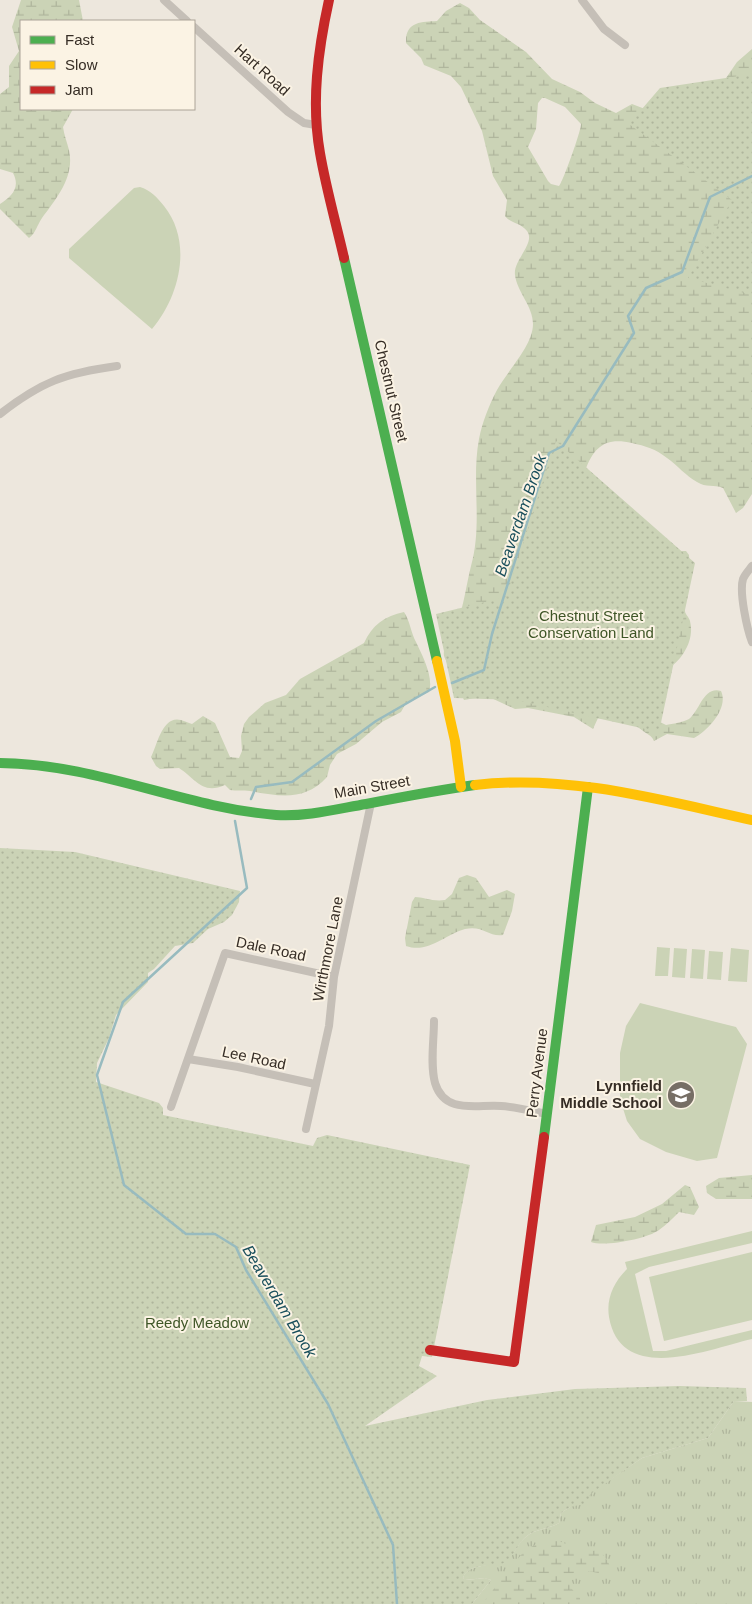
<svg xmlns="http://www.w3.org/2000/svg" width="752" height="1604" viewBox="0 0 752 1604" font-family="Helvetica,sans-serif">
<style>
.grass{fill:url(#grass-tufts)}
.wetland{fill:url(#wetland-marsh);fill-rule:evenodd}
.park{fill:url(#park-dots)}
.garden{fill:#cbd3b6}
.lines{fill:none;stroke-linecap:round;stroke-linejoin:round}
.stream{stroke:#98bbbf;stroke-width:2.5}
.street{stroke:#c5bfb7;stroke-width:8}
.fast{stroke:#4caf50;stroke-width:10}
.slow{stroke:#ffc107;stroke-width:10}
.jam{stroke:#c62828;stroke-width:10}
.labels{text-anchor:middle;stroke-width:4;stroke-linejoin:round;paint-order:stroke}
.street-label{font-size:15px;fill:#362d25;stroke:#fbf3e4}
.park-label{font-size:15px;fill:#3f5627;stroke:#fbf3e4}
.poi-label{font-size:15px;font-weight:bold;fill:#362d25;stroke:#fbf3e4;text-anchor:end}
.water-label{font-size:16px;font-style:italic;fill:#184e5b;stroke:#fbf3e4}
</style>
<defs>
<pattern id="grass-tufts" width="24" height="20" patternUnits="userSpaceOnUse" patternTransform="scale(1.25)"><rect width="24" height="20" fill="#cbd3b6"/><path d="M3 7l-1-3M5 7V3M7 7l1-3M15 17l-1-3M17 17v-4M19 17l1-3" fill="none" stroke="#afb59c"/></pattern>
<pattern id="wetland-marsh" width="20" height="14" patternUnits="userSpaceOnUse" patternTransform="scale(1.25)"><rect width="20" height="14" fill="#cbd3b6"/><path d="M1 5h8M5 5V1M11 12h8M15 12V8" fill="none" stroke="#afb59c"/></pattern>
<pattern id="park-dots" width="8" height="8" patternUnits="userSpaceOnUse" patternTransform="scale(1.25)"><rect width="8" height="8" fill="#cbd3b6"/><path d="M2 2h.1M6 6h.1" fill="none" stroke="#afb59c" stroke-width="1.8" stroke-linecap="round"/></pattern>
</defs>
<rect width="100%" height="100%" fill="#ede7dd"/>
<path class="grass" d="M 734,1401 L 752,1402 L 752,1604 L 472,1604 L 491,1580 L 485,1578 L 465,1580 L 463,1578 C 467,1563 492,1567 504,1561 C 515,1556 517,1543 527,1536 C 535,1529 549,1529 559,1523 L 561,1513 L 642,1458 L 708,1438 Z"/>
<path class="wetland" d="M 21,0 L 79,0 L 83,21 L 21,21 L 21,109 L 73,109 L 63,127 C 64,135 67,142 69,150 C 75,177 56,199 42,218 C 37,225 36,233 29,238 L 0,209 L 0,204 C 11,197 21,188 13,173 L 0,169 L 0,94 L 9,87 L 9,66 L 19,51 L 12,27 Z
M 460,3 L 469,8 L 480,20 L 526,52 L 552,79 L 580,92 L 595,103 L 616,113 L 632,104 L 645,109 L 724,81 L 737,62 L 752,49 L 752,494 L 743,508 L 736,513 L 723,488 C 714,484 706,488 697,482 C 686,476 677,465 667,458 C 656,449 645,446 632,443 C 606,437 594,446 585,471 L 674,551 L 686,551 L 689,555 C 690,569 682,599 685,611 C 685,614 689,617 690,621 C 695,640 682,661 666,670 L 658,721 L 666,725 C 672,724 684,722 689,719 C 700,711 703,686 721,691 C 729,708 708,731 694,738 L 667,734 L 654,741 C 651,733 640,732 635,723 L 598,718 L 593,729 L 574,717 L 528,708 L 515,709 L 487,696 L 464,700 L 444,656 C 442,642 455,630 459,618 C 464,603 467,582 471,566 C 483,523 471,482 479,439 C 482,423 489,405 497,390 C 507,371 533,346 533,324 C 533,306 517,292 515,275 C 513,260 536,243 527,231 C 521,223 510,223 505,216 L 507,200 L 493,176 L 482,131 L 461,87 L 451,76 L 424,65 L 421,58 L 406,43 C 405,21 422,22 437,21 L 446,11 ZM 542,98 L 545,98 L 565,107 L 581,124 C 581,131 563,181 559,186 L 551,184 L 548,181 L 528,147 L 536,129 L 538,103 Z
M 404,612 C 410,621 411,633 416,642 C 422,655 434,677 429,692 L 406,703 L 401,712 L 382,722 L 356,744 L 337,754 L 330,765 L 327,777 C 304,802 279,796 250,791 C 243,790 236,791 230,790 L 225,785 C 202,795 196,779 179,768 L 160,769 L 156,766 L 151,757 C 157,746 162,715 181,720 C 185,721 188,723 192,724 L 203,716 L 215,723 L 230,757 L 239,758 L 242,751 L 241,736 L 244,724 L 249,717 L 265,703 L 286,695 L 300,679 L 364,643 C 372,625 385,616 404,612 Z
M 467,875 L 476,878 L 489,897 L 507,890 L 515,894 L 512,911 L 503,935 C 488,937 483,925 465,929 C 446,934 428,954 406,946 L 405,938 L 412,902 L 415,897 C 423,897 433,902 445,900 L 452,894 L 459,878 Z
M 752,1175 L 752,1199 L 716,1199 L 707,1193 L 706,1186 L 719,1178 Z
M 685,1185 L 690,1187 L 699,1207 L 694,1215 L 679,1212 C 673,1218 666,1225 659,1230 C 647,1239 604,1247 591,1242 L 596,1225 L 635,1217 L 662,1204 Z
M 552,1540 C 574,1542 572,1557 597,1550 C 604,1555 611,1563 610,1571 L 605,1574 L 581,1570 L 572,1574 C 566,1587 572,1588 580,1598 L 580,1604 L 482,1604 L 525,1550 L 537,1544 Z"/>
<path class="park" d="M 752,74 L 752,295 L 688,278 L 732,200 L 629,124 L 660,88 Z
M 556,441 L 695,563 L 659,732 L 516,700 L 454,698 L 436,614 L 506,597 Z
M 0,848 L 75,852 L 240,891 L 239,902 L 232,915 L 224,922 L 208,929 L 193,943 L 175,946 L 154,969 L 148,973 L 148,982 L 116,1015 L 109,1038 L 97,1063 L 96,1082 L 159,1103 L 163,1108 L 163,1115 L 313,1146 L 317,1138 L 327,1135 L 470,1165 L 432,1357 L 422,1356 L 419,1366 L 437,1376 L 365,1426 L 487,1400 L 575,1389 L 680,1386 L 746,1388 L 747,1401 L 734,1401 L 708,1438 L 642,1458 L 589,1495 L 589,1503 L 570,1507 L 561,1513 L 559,1523 C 549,1529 535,1529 527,1536 C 517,1543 513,1561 501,1564 C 489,1567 468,1563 463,1578 L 466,1580 L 485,1578 L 491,1580 L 472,1604 L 0,1604 Z"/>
<path class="garden" d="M 140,187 C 150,190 157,197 164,206 C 193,242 180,296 152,329 L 69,258 L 69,249 L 134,188 Z
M 657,947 L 670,948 L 668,976 L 655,976 Z
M 674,948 L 687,949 L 685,978 L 672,977 Z
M 731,948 L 749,950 L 747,982 L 728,981 Z
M 692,949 L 705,950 L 703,979 L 690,978 Z
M 709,951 L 723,952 L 721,980 L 707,979 Z
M 640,1003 L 736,1027 L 747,1044 L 717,1158 L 697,1161 L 666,1152 L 640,1139 L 627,1121 L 620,1099 L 620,1053 L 626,1026 Z
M 752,1231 L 752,1243 L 649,1267 L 635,1274 L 653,1351 L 666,1351 L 752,1330 L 752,1339 C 709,1349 621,1386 609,1317 C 606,1298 614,1282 627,1269 L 625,1262 Z
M 752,1252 L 752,1320 L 664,1341 L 649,1277 Z"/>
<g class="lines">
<path class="stream" d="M 452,683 L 484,670 L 492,634 L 549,453 L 563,446 L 634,333 L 628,316 L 646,288 L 682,272 L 710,197 L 752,176
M 251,799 L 256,787 L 292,782 L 376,721 L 435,687
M 235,821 L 247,888 L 123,1002 L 97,1075 L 124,1185 L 186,1234 L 215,1234 L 236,1247 L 246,1270 L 328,1404 L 393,1545 L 397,1604"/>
<path class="street" d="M 164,0 L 187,21
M 582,0 L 604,29 L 625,45
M 194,27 L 288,112 L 304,123 L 316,125
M 0,414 C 41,382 65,373 117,366
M 752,566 C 749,570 745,574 743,579 C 739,592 747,629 752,642
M 434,1021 C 434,1040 430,1064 435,1083 C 445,1115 477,1104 501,1106 C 517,1107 532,1111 547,1114
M 188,1059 L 238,1067 L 315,1084
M 171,1107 L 225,953 L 334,977
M 306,1129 L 329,1026 L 334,977 L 371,803"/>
<path class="fast" d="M 344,258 L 437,661
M 0,763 C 98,764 181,807 276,815 C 306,817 337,809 366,804 C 402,797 439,790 475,785
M 544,1137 L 588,787"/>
<path class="slow" d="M 437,661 L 455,741 L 461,787
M 475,785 C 569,774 661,800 752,820"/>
<path class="jam" d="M 329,0 C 318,50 311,102 320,153 C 326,188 336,223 344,258
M 430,1350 L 514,1362 L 544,1137"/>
</g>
<defs>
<symbol id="school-disc" viewBox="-11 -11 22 22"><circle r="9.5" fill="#766e65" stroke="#fbf3e4"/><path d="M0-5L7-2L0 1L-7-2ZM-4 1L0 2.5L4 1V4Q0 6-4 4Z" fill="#fff"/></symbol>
</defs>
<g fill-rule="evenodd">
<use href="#school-disc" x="665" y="1079" width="32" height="32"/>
</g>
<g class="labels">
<g class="street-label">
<text transform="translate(262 70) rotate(42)" y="5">Hart Road</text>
<text transform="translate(391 391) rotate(77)" y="5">Chestnut Street</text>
<text transform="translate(372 787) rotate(-10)" y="5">Main Street</text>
<text transform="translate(271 949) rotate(12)" y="5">Dale Road</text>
<text transform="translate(328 949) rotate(-79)" y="5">Wirthmore Lane</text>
<text transform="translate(254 1058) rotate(12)" y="5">Lee Road</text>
<text transform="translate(537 1073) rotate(-83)" y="5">Perry Avenue</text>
</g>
<g class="park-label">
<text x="591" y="621">Chestnut Street<tspan x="591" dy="17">Conservation Land</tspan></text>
<text x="197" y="1328">Reedy Meadow</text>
</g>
<g class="poi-label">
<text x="662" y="1091">Lynnfield<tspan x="662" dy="17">Middle School</tspan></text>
</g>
<g class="water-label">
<text transform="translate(520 515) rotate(-71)" y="6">Beaverdam Brook</text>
<text transform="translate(280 1301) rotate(59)" y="6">Beaverdam Brook</text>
</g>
</g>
<rect x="20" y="20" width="175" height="90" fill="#fbf3e4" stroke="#aca498"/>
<rect x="30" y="36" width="25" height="8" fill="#4caf50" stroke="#aca498"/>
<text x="65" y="45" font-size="15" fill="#362d25">Fast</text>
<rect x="30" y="61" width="25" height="8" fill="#ffc107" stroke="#aca498"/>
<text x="65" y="70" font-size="15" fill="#362d25">Slow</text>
<rect x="30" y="86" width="25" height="8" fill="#c62828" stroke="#aca498"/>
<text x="65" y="95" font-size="15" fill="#362d25">Jam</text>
</svg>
